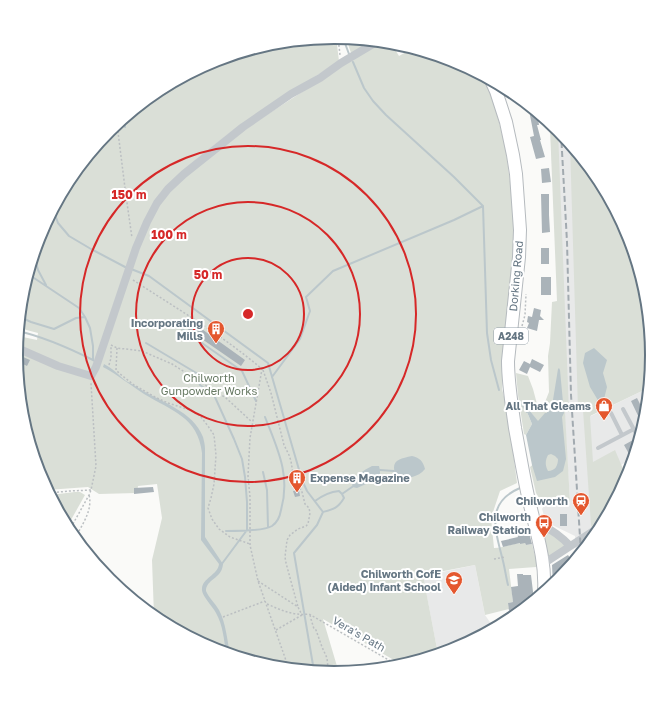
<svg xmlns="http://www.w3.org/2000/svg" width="668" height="710" viewBox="0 0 668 710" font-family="'Golos Text',sans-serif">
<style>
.built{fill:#e8e9e9}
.green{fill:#dadfd7}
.water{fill:#bbc7cb;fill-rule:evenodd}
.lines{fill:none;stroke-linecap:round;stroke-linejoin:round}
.stream{stroke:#bbc7cb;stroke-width:2}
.building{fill:#aab3b9}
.primary-casing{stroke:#b5babe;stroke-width:14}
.path{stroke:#bbbfc2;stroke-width:1.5;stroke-dasharray:2 2;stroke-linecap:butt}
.service{stroke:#c3c8cc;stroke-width:4}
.minor{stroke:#c3c8cc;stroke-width:8}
.primary{stroke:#fff;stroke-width:12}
.rail{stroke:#a2aab0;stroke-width:2;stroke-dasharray:6 3;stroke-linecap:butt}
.ring{fill:none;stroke:#d62828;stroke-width:2}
.labels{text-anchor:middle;stroke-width:4;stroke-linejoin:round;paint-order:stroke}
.shield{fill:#fff;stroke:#939fa8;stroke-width:1}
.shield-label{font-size:10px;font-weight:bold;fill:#657683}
.street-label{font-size:11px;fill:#657683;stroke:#fff}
.poi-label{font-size:11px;font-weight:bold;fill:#657683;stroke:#fff;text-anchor:end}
.park-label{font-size:11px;fill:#687a64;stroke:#fff}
.rim{fill:none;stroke:#657683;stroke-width:2}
.centre{fill:#d62828;stroke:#fff;stroke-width:2}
.ring-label{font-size:12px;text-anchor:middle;font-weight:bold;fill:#d62828;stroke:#fff;stroke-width:4;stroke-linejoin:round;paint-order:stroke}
</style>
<rect width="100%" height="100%" fill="#fafaf8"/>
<path class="built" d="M 550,123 L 559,130 L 581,158 L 591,416 L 642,391 L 647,402 L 646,417 L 633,458 L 621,465 L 614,450 L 595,524 L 591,527 L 593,539 L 576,559 L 575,536 L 546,522 L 542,509 L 544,506 L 570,502 L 562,375 Z
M 475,565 L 485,615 L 494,628 L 455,649 L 438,654 L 423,576 Z"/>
<path class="green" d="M 334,37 L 336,37 L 339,61 L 232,131 L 198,158 L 160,193 L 150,211 L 160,204 L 178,183 L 224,144 L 265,116 L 353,59 L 382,42 L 391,43 L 399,56 L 413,48 L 456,61 L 483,76 L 494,103 L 500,126 L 506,151 L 512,197 L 515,235 L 510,283 L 502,389 L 508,412 L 517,483 L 500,491 L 491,518 L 494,548 C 505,548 514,542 525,543 L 526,545 L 532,544 L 537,564 L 536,567 L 509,569 L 513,602 L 508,603 L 509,609 L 485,615 L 475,565 L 423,575 L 438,654 L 397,667 L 399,663 L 323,619 L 339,673 L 334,673 L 272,667 L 212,649 L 157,619 L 154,616 L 152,560 L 162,518 L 157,484 L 138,486 L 137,493 L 99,494 L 88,487 L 47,490 L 40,476 L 22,417 L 16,355 L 18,336 L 37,340 L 38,333 L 19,328 L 22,293 L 40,233 L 70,178 L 109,130 L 158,90 L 213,61 L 272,43 Z
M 346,38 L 374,41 L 351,53 Z
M 554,126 L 558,130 L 569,412 L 565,412 L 570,502 L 544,506 L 536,493 L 530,467 L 553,448 L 538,422 L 530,411 L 527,412 L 532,424 L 526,435 L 524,434 L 518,395 L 516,373 L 528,376 L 533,389 L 537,404 L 545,402 L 549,392 L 548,356 L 550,343 L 552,302 L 557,301 L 550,128 Z
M 570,144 L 599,179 L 628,234 L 646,293 L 652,355 L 647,402 L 642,391 L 590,416 L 593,462 L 615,450 L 627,478 L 601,526 L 593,532 L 591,525 L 583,410 L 578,410 Z
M 75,492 L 80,492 L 85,495 L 67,527 L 50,495 Z
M 540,524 L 568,544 L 543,564 Z"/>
<path class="water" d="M 594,348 L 607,360 L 603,373 L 607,387 L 602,407 L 590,387 L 583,363 L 585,353 Z
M 104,364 C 112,368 119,375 126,381 C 131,383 135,386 140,389 C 161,402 193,411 203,437 C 204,441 205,445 205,449 L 205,537 L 223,564 C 223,565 222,570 221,571 C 217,579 206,581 206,591 C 209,598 215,603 219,610 C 226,623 227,640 230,654 L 226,653 C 224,640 223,625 216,613 C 213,607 201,595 202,589 C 202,578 218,575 219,564 L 201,540 L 202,453 C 198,417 172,411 144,394 C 130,385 118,375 103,367 Z
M 559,368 L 560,370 L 564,413 L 562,417 L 566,459 L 563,471 L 555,477 L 537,481 L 532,465 L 526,435 L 532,424 L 527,412 L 530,411 L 538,421 L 545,413 L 547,413 L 547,411 L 552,406 L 558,369 ZM 551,454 L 555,456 L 558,459 C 558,466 555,471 548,471 C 545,466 545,460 548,455 Z
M 412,456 C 420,458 423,461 425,469 C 418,478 407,478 397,478 C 389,461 398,459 412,456 Z
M 372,466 L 379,466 C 381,473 380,478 376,483 L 366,484 L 357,488 L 352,487 C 352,477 364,470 372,466 Z"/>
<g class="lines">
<path class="stream" d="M 343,38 L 349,54
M 353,62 L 364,88 L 373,101 L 386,115 L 454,177 L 483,206 L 487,333 L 491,360 L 499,390
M 124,118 L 125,127
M 53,209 L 58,223 L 69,236 L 91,249 L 127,268
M 34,255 L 38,270 L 46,285
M 131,269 L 149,276 L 268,363 L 302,480 L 307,491 L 323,512 L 317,525 L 294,553 L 314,671
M 28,274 L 79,308 L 85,317 L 90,328 L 93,346 L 93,360
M 20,317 L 31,322 L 54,329 L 76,318 L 85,317
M 179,327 L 242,371 L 256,401
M 18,331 C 45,337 71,349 95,361
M 146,343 L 198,374 L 200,385 L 214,395 L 234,439 L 242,459 L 245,477 L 247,502 L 247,530 L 221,565
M 272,377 L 300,339 L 310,311 L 306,297 L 333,271 L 454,220 L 483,206
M 520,401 L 527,412
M 380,470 L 394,471
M 263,472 L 267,490 L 268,527
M 315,501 C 323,495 329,492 339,491 L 342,494
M 323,512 C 334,509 338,508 344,498 L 342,494 L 352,487
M 226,531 C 237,531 264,531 272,526 C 278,522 280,516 281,510 C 291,475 277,448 265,417
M 508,585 C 506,577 505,569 503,561 C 496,532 484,503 520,488"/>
</g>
<path class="building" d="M 528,105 L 537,112 L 539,125 L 537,125 L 541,140 L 540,140 L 545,157 L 536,159 L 530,137 L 534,136 Z
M 549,168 L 551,182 L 542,183 L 541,169 Z
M 541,194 L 549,194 L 549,215 L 550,232 L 542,233 Z
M 541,248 L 549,248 L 549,264 L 541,264 Z
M 541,277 L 551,277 L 551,295 L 541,295 Z
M 534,308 L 541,310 L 540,316 L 544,320 L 539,320 L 537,331 L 527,328 L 529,323 L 527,322 L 528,316 L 532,317 Z
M 192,322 L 245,360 L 241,366 L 186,328 Z
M 16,354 L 30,360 L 27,366 L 17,361 Z
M 532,359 L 544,365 L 540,372 L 530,367 L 527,374 L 519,370 L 524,361 L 530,364 Z
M 637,398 L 646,416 L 643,426 L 631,401 Z
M 633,440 L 637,446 L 633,461 L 624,445 Z
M 153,487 L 154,492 L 134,494 L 134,488 Z
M 299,490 L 300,496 L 295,497 L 293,491 Z
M 560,514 L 567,514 L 567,526 L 560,526 Z
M 528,529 L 532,544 L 526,545 L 525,543 L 520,544 L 520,543 L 503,547 L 501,541 L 518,537 L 516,532 Z
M 568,555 L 573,562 L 563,571 L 563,575 L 553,585 L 552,565 Z
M 517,574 L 523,574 L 523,575 L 531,575 L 534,600 L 521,611 L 515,612 L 515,610 L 509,611 L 508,603 L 513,602 L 511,587 L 518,586 Z"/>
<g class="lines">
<defs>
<path id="primary" d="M 491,80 L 496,91 L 506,122 L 513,155 L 516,174 L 520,230 L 519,257 L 508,361 C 508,384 512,406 515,428 C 520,454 524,480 530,505 C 537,534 546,562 544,592"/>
</defs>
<use href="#primary" class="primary-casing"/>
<path class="path" d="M 338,37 L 340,55
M 118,123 L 118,132 L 126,196 L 132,238
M 133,280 C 176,308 222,335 262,369 L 250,438 L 248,476 L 250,497 L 250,545 L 258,581 L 289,669
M 522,326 L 525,315 L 526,294
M 111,345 L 117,348 L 142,351 L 172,364 L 226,398 L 252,422
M 117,348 L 116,370 L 120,374 L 134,385 L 155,397 L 168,403 L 193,411 L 201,417 L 208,426 L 214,435 L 216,455 L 214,484 L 211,498 L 208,508 L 212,519 L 219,529 L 230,537 L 250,544
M 109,365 L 111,358 L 111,347
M 263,370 L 271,393 L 284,445 L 289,455 L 291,461 L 293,474 L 302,492 L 305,504 L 309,508 L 310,513 L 308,524 L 306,526 L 298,529 L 290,535 L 287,540 L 285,557 L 286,563 L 298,607
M 49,493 L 70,491 L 91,490
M 69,531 L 89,495 L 91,490 L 96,466 L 91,383
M 75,538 C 82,525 93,510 89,495
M 494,559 L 505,557
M 258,581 L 298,607 L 302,615
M 267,604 C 281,610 293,616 309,614 L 399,666
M 310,615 L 311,619 L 314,629 L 316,630 L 322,647 L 327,658 L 328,668 L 328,672
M 223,617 L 265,601
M 276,630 L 302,615"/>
<path class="service" d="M 623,409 L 639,439
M 611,413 L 622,435
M 598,448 L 634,429"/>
<path class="minor" d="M 17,348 L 58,366 L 91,376 L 96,367 L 136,248 L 147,222 L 157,203 L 168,189 L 184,174 L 243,127 L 291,94 L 320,78 L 341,63 L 378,41
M 535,526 L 540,524 C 550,529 563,538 570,546
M 543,564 L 601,526"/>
<use href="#primary" class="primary"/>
<path class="rail" d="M 561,133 L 567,242 L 571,395 L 581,553"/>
</g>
<g class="ring">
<circle cx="248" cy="314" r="56"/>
<circle cx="248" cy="314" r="112"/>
<circle cx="248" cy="314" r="168"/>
</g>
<defs>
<symbol id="building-pin" viewBox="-11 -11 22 30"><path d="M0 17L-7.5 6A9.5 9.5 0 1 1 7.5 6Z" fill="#e4572e" stroke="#fff"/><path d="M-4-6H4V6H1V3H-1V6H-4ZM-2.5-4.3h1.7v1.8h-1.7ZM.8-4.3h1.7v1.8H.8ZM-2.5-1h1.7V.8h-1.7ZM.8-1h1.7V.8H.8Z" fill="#fff"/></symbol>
<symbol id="shop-pin" viewBox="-11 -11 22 30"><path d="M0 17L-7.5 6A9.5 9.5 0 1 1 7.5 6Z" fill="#e4572e" stroke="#fff"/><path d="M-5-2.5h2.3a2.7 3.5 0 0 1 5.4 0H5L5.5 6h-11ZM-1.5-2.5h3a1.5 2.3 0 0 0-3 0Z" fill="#fff"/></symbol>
<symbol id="station-pin" viewBox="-11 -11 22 30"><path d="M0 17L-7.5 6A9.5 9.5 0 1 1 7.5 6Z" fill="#e4572e" stroke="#fff"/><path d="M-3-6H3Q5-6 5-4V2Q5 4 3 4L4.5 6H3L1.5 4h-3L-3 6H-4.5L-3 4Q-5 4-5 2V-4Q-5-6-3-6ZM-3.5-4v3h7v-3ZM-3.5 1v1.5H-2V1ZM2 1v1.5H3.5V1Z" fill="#fff"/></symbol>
<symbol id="bus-pin" viewBox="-11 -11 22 30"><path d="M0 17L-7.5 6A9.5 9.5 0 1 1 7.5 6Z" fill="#e4572e" stroke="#fff"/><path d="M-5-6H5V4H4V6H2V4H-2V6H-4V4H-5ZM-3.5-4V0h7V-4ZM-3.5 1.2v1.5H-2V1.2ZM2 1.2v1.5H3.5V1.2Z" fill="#fff"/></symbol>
<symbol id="school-pin" viewBox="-11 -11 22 30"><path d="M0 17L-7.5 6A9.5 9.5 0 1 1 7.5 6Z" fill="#e4572e" stroke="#fff"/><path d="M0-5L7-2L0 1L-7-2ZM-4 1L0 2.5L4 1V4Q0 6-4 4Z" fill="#fff"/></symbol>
</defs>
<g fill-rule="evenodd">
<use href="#building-pin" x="206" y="319" width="20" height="27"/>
<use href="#shop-pin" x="594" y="396" width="20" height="27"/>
<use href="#building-pin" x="287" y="468" width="20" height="27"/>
<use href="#station-pin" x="571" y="491" width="20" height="27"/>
<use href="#bus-pin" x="534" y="513" width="20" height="27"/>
<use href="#school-pin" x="444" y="570" width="20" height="27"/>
</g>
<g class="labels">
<rect class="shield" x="494" y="328" width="34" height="16" rx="3"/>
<g class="shield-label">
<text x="511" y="340">A248</text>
</g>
<g class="street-label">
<text transform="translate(516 276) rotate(-85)" y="4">Dorking Road</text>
<text transform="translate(359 634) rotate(30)" y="4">Vera's Path</text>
</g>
<g class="poi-label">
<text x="203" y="327">Incorporating<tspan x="203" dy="13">Mills</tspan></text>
<text x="591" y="410">All That Gleams</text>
<text x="310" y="482" text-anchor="start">Expense Magazine</text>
<text x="568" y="505">Chilworth</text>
<text x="531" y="521">Chilworth<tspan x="531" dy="13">Railway Station</tspan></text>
<text x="441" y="578">Chilworth CofE<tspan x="441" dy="13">(Aided) Infant School</tspan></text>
</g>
<g class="park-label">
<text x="209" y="382">Chilworth<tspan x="209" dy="13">Gunpowder Works</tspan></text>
</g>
</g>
<path d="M0 0H668V710H0ZM23 355a311 311 0 1 1 622 0a311 311 0 1 1-622 0Z" fill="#fff" fill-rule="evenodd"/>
<path class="rim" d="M23 355a311 311 0 1 1 622 0a311 311 0 1 1-622 0Z"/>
<circle cx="248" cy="314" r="6" class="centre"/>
<g class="ring-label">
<text x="129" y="199">150 m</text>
<text x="169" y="239">100 m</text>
<text x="208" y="279">50 m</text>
</g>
</svg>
